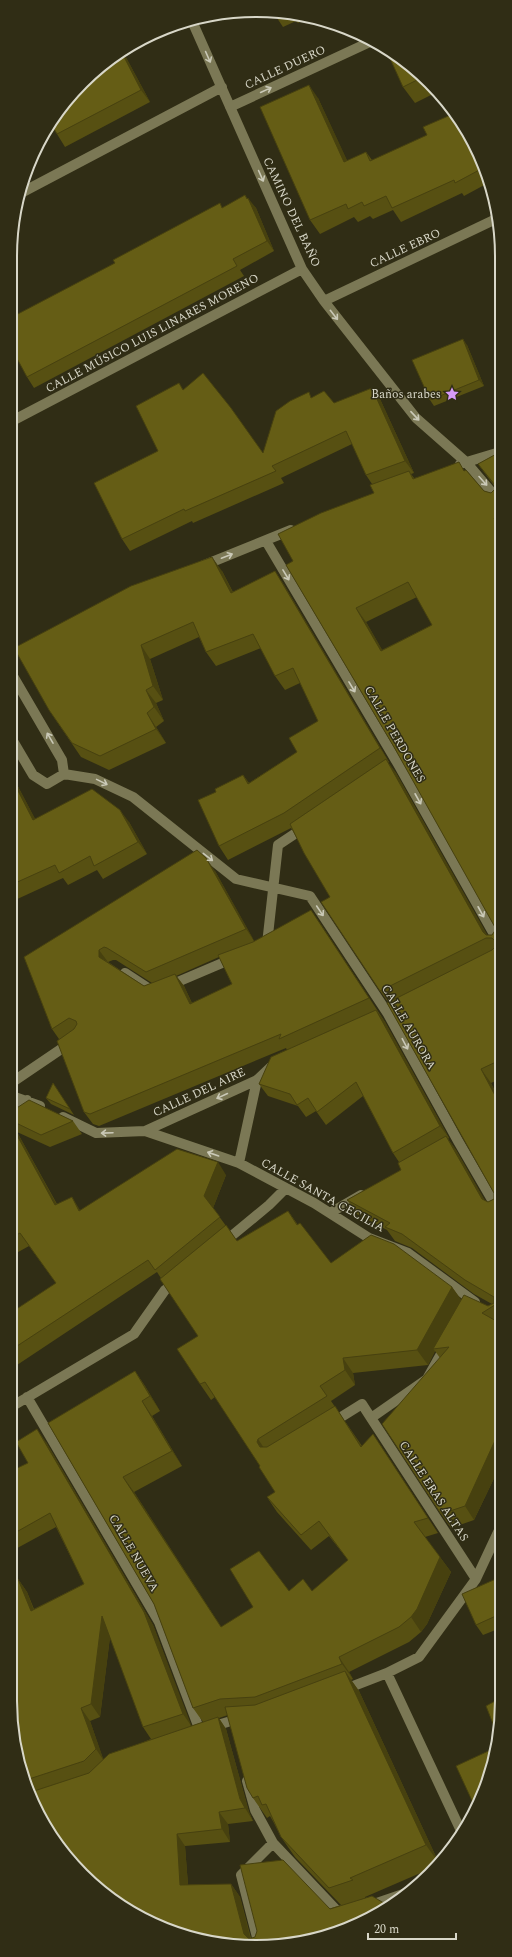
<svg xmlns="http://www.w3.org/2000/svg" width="512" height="1957" viewBox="0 0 512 1957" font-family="Spectral,serif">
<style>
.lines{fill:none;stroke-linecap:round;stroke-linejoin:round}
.minor{stroke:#7b7855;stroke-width:10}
.wall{fill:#575012;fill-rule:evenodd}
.shaded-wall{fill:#47410f}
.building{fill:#655d15;stroke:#47410f;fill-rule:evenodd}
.oneway{stroke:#cac9b7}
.labels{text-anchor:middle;stroke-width:3;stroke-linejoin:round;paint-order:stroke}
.street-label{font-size:12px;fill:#d8d7c8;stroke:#302d15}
.poi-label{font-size:12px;fill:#d8d7c8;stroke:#302d15;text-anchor:end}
.rim{fill:none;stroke:#d8d7c8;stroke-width:2}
</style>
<rect width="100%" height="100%" fill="#302d15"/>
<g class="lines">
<path class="minor" d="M 192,21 L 302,269 L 324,301 L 416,418 L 466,462 L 499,501
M 230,107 L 372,41
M 21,193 L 222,87
M 324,301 L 498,218
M 14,420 L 302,269
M 460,464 L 500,452
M 266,541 L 398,764 L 499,943
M 202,566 L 291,530
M 13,676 L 62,760 L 64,774
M 13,741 L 33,775 L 47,784 L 64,774 L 95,779 L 133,797 L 236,879 L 310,896 L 388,1014 L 458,1141 L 498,1210
M 264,945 L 267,944 L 278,845 L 305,827
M 125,973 L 154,992 L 234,958
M 14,1081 L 70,1043
M 12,1096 L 40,1106
M 12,1107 L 27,1100
M 63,1117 L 96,1133 L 145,1131 L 239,1163 L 314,1203 L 369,1238 L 408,1253 L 475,1302
M 145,1131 L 257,1080 L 273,1065
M 239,1163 L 257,1080
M 330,1213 L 361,1195
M 223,1243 L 269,1205 L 286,1188
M 446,1345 L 427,1379 L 371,1418 L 476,1579
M 27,1397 L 159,1622 L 200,1731
M 11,1407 L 134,1334 L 165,1290 L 177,1281
M 330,1424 L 362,1404 L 371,1418
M 343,1690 L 387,1673
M 211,1727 L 231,1721 L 242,1720
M 247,1781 L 255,1810 L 273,1843 L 341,1915 L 345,1913
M 462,1833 L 387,1673 L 419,1657 L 476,1579 L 498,1532
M 368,1906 L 409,1892
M 259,1945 L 241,1875 L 273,1843"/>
</g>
<path class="wall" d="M 275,15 L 304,15 L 310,17 L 298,23 L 296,21 L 283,27 Z
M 122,50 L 150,102 L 65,147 L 57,134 L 119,52 Z
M 389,53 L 430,82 L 437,92 L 415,103 L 403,87 Z
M 318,98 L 347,161 L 366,152 L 372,160 L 477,147 L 488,183 L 464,196 L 462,193 L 401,222 L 393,210 L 373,219 L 370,216 L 358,222 L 354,217 L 320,234 L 310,220 Z
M 247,199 L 256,208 L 274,251 L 240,270 L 244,276 L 34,388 L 27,377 L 223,207 Z
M 467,345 L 484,386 L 434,406 L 430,400 Z
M 183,389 L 263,453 L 312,397 L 334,403 L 380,399 L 414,473 L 411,474 L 414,478 L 465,471 L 484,491 L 491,493 L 495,489 L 495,487 L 478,464 L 500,452 L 498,1080 L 491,1083 L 498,1097 L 498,1470 L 474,1520 L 451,1528 L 441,1514 L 440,1358 L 435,1351 L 428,1365 L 353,1373 L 355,1385 L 331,1401 L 362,1446 L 373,1434 L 383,1449 L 438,1533 L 425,1537 L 451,1572 L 427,1624 L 421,1632 L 409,1642 L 349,1672 L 353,1679 L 351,1680 L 359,1691 L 438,1861 L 432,1868 L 365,1897 L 365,1898 L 240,1946 L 29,1795 L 10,1701 L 10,1564 L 17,1579 L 18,1579 L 27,1592 L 34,1609 L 84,1584 L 56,1527 L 10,1552 L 11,1471 L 28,1463 L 46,1442 L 153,1625 L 191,1726 L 203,1722 L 193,1708 L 154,1604 L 48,1423 L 135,1371 L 145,1386 L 160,1411 L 152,1416 L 182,1466 L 134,1492 L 221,1627 L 289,1591 L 312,1591 L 348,1560 L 329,1536 L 311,1550 L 277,1512 L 267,1497 L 275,1492 L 260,1466 L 215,1397 L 211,1400 L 200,1384 L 198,1336 L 157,1272 L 11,1369 L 11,1303 L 16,1310 L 56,1283 L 29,1246 L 11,1256 L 12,1111 L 73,1121 L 82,1134 L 50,1147 L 17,1132 L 57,1204 L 80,1210 L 226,1175 L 213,1208 L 237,1241 L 288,1211 L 298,1225 L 331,1263 L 452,1287 L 461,1300 L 488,1306 L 492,1304 L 474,1294 L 412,1248 L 395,1241 L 387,1230 L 357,1214 L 347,1200 L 401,1170 L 399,1162 L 393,1153 L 363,1096 L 326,1125 L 316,1111 L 306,1117 L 298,1106 L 268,1096 L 259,1084 L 287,1050 L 286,1048 L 99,1126 L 93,1124 L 84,1112 L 59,1039 L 52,1029 L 24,957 L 215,871 L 254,941 L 320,923 L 385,1022 L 449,1138 L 448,1139 L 456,1150 L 485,1201 L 488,1202 L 494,1199 L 494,1193 L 388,1002 L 380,991 L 330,897 L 291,828 L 228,860 L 219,846 L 216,792 L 243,775 L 249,783 L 297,752 L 318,721 L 300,683 L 285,690 L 275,676 L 261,648 L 216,666 L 206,652 L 199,637 L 150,659 L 163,700 L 156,703 L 164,721 L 156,727 L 166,743 L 109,770 L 81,757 L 49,710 L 222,571 L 233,592 L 275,571 L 284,585 L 389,762 L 388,763 L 396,773 L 487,935 L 492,935 L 496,929 L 293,561 L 374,493 L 372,484 L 366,475 L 352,444 L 281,478 L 284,483 L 193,523 L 192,521 L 130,551 L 122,539 ZM 417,597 L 432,625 L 382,650 L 366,622 ZM 219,957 L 232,984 L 192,1003 L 184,986 L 176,976 ZM 113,960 L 116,960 L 152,983 L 144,986 L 108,962 ZM 110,1637 L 143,1727 L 151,1739 L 103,1759 L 90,1721 L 100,1717 ZM 228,1715 L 253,1798 L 267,1818 L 270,1816 L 274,1823 L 281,1837 L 295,1857 L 341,1905 L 257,1931 L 255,1937 L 251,1938 L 240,1897 L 231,1884 L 188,1885 L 185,1846 L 230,1842 L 228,1824 L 253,1821 L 249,1812 L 226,1729 L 219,1718 Z
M 13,777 L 35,819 L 129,822 L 147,854 L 103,879 L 97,870 L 68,885 L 63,878 L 13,901 Z
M 53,1083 L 74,1115 L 51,1104 L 46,1098 Z
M 498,1578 L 498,1629 L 483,1635 L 476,1625 Z"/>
<path class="shaded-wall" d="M 122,50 L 150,102 L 141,90 L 121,51 Z
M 309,85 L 318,98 L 354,175 L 344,162 Z
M 245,195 L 252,206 L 248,198 L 256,208 L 274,251 L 267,241 Z
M 463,339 L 467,345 L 484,386 L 479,380 Z
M 372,388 L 380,399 L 414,473 L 405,461 Z
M 212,557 L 222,571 L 240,607 L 231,593 Z
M 275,571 L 284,585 L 389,762 L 380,748 Z
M 356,608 L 366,622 L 391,665 L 381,651 Z
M 141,645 L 150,659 L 163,700 L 153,686 Z
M 146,690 L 156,703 L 164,721 L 154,707 Z
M 147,713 L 156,727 L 166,743 L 156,729 Z
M 386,759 L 396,773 L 489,938 L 483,932 Z
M 243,775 L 253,789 L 248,784 Z
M 13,777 L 42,832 L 33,820 L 13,781 Z
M 120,810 L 129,822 L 147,854 L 138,842 Z
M 206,858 L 215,871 L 255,942 L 246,929 Z
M 311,910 L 320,923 L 378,1011 L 369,998 Z
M 99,950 L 108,962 L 99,957 Z
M 175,974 L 184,986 L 198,1017 L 190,1004 Z
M 376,1010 L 385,1022 L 449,1138 L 440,1126 Z
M 481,1069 L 491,1083 L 498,1097 L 498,1101 Z
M 12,1125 L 17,1132 L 64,1218 L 55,1205 L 12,1126 Z
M 446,1136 L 456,1150 L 492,1213 L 482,1199 Z
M 218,1162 L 226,1175 L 213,1208 L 204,1196 Z
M 72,1197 L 80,1210 L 79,1211 Z
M 452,1287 L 463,1302 L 433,1349 L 435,1351 L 428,1365 L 417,1350 Z
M 343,1358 L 353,1373 L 355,1385 L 345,1370 Z
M 135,1371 L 145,1386 L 160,1411 L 150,1396 Z
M 142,1401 L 152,1416 L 182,1466 L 172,1451 Z
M 335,1406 L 345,1422 L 372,1462 L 361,1447 Z
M 37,1429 L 46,1442 L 153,1625 L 192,1727 L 183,1714 Z
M 373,1434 L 383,1449 L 438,1533 L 428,1518 Z
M 498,1434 L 498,1470 L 474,1520 L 465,1506 Z
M 258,1439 L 268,1454 L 271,1462 L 257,1442 Z
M 123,1477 L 134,1492 L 231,1642 L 221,1627 Z
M 440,1557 L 451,1572 L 427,1624 L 421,1632 L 411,1617 Z
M 10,1564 L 23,1593 L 14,1580 L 10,1571 Z
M 18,1579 L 27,1592 L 39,1624 L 31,1611 Z
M 102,1616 L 111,1629 L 100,1717 L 91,1704 Z
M 339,1657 L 349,1672 L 353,1679 L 342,1664 Z
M 345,1671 L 359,1691 L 438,1861 L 438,1862 L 426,1845 Z
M 81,1708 L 90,1721 L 104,1761 L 96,1749 Z
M 218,1717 L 226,1729 L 249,1812 L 253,1821 L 245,1808 L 240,1799 Z
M 219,1812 L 228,1824 L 230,1842 L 222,1829 Z
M 177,1834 L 185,1846 L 189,1898 L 180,1885 Z
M 231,1884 L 240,1897 L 252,1945 L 244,1934 Z"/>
<path class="building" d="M 121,51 L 141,90 L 57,134 L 50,122 L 51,120 L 119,52 Z
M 389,53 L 423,77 L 403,87 L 388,54 Z
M 309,85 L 344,162 L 366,152 L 370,161 L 427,135 L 423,127 L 453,114 L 477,147 L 483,168 L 455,183 L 454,180 L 392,208 L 386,196 L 364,206 L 362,202 L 348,209 L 346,204 L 310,220 L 260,107 Z
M 245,195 L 247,199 L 248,198 L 267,241 L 233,259 L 237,266 L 27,377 L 14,353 L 14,316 L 115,263 L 113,260 L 220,203 L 222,208 Z
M 463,339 L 479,380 L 430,400 L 412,360 Z
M 203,373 L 231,408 L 263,453 L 276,411 L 290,401 L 309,392 L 311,398 L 324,391 L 334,403 L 372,388 L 405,461 L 366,475 L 346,431 L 272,466 L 276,471 L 185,511 L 184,509 L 122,539 L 94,483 L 158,451 L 136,406 L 179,383 L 183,390 Z
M 500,452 L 499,515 L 494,518 L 499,527 L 498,1061 L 481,1069 L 498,1101 L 498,1303 L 482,1313 L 498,1322 L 498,1434 L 465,1506 L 441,1514 L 382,1424 L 449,1347 L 433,1349 L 464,1295 L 488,1306 L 494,1303 L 494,1297 L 465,1280 L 402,1234 L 385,1227 L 390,1223 L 347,1200 L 401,1170 L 398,1163 L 446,1136 L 482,1199 L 488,1202 L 494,1199 L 494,1193 L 387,1003 L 492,950 L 495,947 L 495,941 L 492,938 L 486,938 L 380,991 L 321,902 L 330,897 L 304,853 L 290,824 L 386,759 L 483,932 L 486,935 L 492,935 L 496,929 L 394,747 L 286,565 L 293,561 L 278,534 L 321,513 L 374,493 L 370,485 L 409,471 L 413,479 L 459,462 L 464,471 L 466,470 L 484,491 L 491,493 L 495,489 L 495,485 L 478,464 ZM 408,582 L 432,625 L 381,651 L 356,608 Z
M 212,557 L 231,593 L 275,571 L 380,748 L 284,813 L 219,846 L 198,800 L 216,792 L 215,789 L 243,775 L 248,784 L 297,752 L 289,738 L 318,721 L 293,668 L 275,676 L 253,634 L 206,652 L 193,622 L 141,645 L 153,686 L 146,690 L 154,707 L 147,713 L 156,729 L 100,756 L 72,743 L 49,710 L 14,648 L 131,586 Z
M 13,781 L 33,820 L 92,789 L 120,810 L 138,842 L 94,866 L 90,856 L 59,873 L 55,865 L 13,884 Z
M 197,850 L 206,858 L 246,929 L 146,972 L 107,948 L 104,947 L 99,950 L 99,957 L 144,986 L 175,974 L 190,1004 L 232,984 L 218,955 L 253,942 L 311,910 L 369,998 L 279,1039 L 281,1034 L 90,1114 L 84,1112 L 57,1041 L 74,1029 L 77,1024 L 76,1021 L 69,1018 L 52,1029 L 24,957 Z
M 376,1010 L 440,1126 L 393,1153 L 356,1082 L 317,1112 L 308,1098 L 297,1105 L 290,1094 L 259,1084 L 271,1057 Z
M 53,1083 L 70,1109 L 46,1098 Z
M 29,1100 L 73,1121 L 41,1135 L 12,1121 L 12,1111 Z
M 12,1126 L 55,1205 L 72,1197 L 79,1211 L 177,1149 L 218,1162 L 204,1196 L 220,1217 L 155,1270 L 148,1260 L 11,1350 L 11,1304 L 15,1310 L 56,1283 L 20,1233 L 11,1238 Z
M 288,1211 L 297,1225 L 300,1223 L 331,1263 L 371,1235 L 394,1244 L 452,1287 L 417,1350 L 343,1358 L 345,1370 L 320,1386 L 327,1396 L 258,1439 L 257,1442 L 260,1447 L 267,1447 L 335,1406 L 361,1447 L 373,1434 L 428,1518 L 414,1522 L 440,1557 L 417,1609 L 411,1617 L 399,1627 L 339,1657 L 342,1664 L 255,1697 L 220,1699 L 193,1708 L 154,1604 L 48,1423 L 135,1371 L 150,1396 L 142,1401 L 172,1451 L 123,1477 L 221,1627 L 253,1607 L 230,1569 L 259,1551 L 289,1591 L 303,1579 L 312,1591 L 348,1560 L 319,1521 L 301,1535 L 267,1497 L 275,1492 L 259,1467 L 260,1466 L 205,1382 L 200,1384 L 177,1349 L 198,1336 L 160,1279 L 226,1225 L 237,1241 Z
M 37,1429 L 144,1612 L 183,1714 L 143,1727 L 102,1616 L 91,1704 L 81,1708 L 96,1749 L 84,1761 L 26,1780 L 10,1701 L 10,1571 L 14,1580 L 18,1579 L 31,1611 L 84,1584 L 50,1513 L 11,1535 L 11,1471 L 28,1463 L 16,1442 Z
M 498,1578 L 498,1615 L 476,1625 L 462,1594 Z
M 345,1671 L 426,1845 L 350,1878 L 353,1880 L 329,1888 L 281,1837 L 266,1804 L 262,1805 L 258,1796 L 253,1798 L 247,1788 L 225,1707 L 255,1705 Z
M 497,1700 L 497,1734 L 486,1706 Z
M 218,1717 L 240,1799 L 245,1808 L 219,1812 L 222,1829 L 177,1834 L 180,1885 L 231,1884 L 244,1934 L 249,1939 L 255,1937 L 257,1931 L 240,1865 L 283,1860 L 330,1909 L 372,1896 L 387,1905 L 320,1939 L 240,1946 L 147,1922 L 71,1863 L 29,1795 L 28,1793 L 89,1773 L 109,1754 Z
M 497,1747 L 497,1749 L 474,1805 L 456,1766 Z"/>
<defs><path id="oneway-shaft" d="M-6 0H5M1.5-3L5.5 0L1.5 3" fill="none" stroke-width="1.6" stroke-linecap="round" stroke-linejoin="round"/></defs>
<g class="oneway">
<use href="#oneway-shaft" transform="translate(208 57) rotate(66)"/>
<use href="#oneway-shaft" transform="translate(266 90) rotate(-25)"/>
<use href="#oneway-shaft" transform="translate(261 176) rotate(66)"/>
<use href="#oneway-shaft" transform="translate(334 315) rotate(52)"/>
<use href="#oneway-shaft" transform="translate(415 416) rotate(47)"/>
<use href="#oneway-shaft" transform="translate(483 481) rotate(48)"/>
<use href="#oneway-shaft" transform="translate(227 556) rotate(-21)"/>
<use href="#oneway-shaft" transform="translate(286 575) rotate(59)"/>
<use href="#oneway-shaft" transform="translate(352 687) rotate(59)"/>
<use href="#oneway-shaft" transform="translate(50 738) rotate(-120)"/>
<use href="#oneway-shaft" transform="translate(102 782) rotate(26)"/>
<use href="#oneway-shaft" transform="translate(418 799) rotate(61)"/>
<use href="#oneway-shaft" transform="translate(208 857) rotate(38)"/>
<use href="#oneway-shaft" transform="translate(320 911) rotate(56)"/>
<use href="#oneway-shaft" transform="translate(481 912) rotate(61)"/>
<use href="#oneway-shaft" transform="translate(405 1044) rotate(62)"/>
<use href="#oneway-shaft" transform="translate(222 1096) rotate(155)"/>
<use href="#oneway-shaft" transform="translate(107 1133) rotate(178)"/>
<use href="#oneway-shaft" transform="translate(213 1154) rotate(-161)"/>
</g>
<defs>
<symbol id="sight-bare" viewBox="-9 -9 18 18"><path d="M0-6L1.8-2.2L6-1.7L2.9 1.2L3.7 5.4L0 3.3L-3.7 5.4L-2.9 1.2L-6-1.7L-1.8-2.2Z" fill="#d79bf9" stroke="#302d15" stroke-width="2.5" paint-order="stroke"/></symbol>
</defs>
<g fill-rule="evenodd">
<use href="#sight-bare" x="442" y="384" width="20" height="20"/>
</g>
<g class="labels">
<g class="street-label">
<text transform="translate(285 67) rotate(-25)" y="4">CALLE DUERO</text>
<text transform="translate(292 212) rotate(65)" y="4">CAMINO DEL BAÑO</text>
<text transform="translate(405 248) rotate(-25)" y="4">CALLE EBRO</text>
<text transform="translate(152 333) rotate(-28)" y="4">CALLE MÚSICO LUIS LINARES MORENO</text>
<text transform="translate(395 734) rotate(60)" y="4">CALLE PERDONES</text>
<text transform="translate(409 1027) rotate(60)" y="4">CALLE AURORA</text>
<text transform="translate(199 1092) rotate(-25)" y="4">CALLE DEL AIRE</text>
<text transform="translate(323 1195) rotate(29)" y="4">CALLE SANTA CECILIA</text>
<text transform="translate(434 1491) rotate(57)" y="4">CALLE ERAS ALTAS</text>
<text transform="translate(134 1553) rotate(60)" y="4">CALLE NUEVA</text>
</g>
<g class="poi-label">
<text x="441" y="398">Baños arabes</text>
</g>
</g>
<path d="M0 0H512V1957H0ZM256 17H256A239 239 0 0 1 495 256V1701A239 239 0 0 1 256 1940H256A239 239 0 0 1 17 1701V256A239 239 0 0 1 256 17Z" fill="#302d15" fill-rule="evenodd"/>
<path class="rim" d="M256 17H256A239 239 0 0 1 495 256V1701A239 239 0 0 1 256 1940H256A239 239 0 0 1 17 1701V256A239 239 0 0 1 256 17Z"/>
<path d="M368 1933v6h88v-6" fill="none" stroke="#d8d7c8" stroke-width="2"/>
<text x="374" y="1933" font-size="12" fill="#d8d7c8" stroke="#302d15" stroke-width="3" paint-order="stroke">20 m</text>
</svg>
